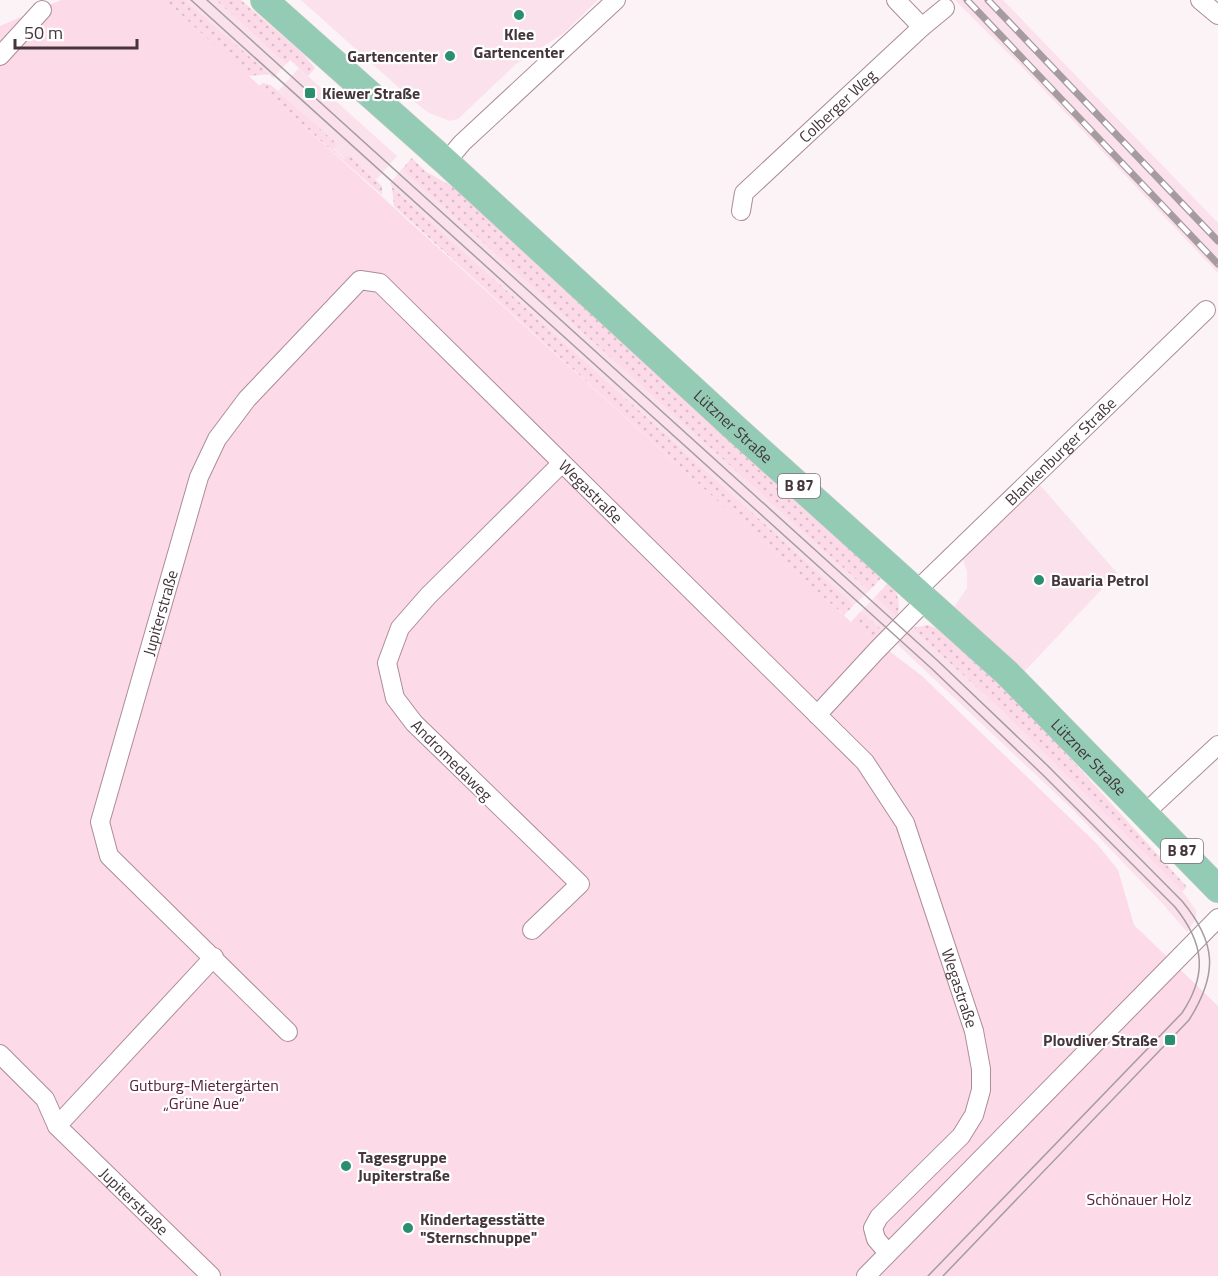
<svg xmlns="http://www.w3.org/2000/svg" width="1218" height="1276" viewBox="0 0 1218 1276" font-family="'Titillium Web',sans-serif">
<style>
.built{fill:#fbe1eb}
.grass{fill:url(#grass-dots)}
.green{fill:#fcdae7}
.lines{fill:none;stroke-linecap:round;stroke-linejoin:round}
.street-casing{stroke:#ac8c99;stroke-width:20}
.primary-casing{stroke:#d2cfd0;stroke-width:28}
.street{stroke:#fff;stroke-width:18}
.primary{stroke:#93cbb5;stroke-width:27}
.tram{stroke:#a69ca0;stroke-width:1.5}
.rail-casing{stroke:#a69ca0;stroke-width:7}
.rail{stroke:#fff;stroke-width:4.5;stroke-dasharray:14;stroke-linecap:butt}
.poi-dot{fill:#298f6c;stroke:#fff;stroke-width:2}
.labels{text-anchor:middle;stroke-width:4.5;stroke-linejoin:round;paint-order:stroke}
.shield{fill:#fff;stroke:#7c7276;stroke-width:1.5}
.shield-label{font-size:15px;font-weight:bold;fill:#44363b}
.poi-label{font-size:16px;font-weight:bold;fill:#44363b;stroke:#fff;text-anchor:start}
.street-label{font-size:16px;fill:#44363b;stroke:#fff}
.park-label{font-size:16px;fill:#58233c;stroke:#fff}
</style>
<defs>
<pattern id="grass-dots" width="8" height="8" patternUnits="userSpaceOnUse" patternTransform="scale(1.5)"><rect width="8" height="8" fill="#fcdae7"/><path d="M2 2h.1M6 6h.1" fill="none" stroke="#d9bcc7" stroke-width="1.8" stroke-linecap="round"/></pattern>
</defs>
<rect width="100%" height="100%" fill="#fbf3f6"/>
<path class="built" d="M 185,0 L 216,0 L 286,64 L 273,78 Z
M 301,0 L 598,0 L 564,33 L 516,64 L 458,119 L 450,121 L 429,113 L 416,103 Z
M 955,0 L 1003,0 L 1218,223 L 1218,273 L 1025,70 Z
M 299,68 L 397,156 L 376,180 L 349,155 L 345,159 L 333,148 L 336,144 L 278,91 Z
M 402,169 L 559,309 L 869,591 L 854,605 L 392,187 L 390,183 Z
M 1040,485 L 1117,573 L 1024,672 L 954,607 L 967,588 L 967,572 L 963,559 Z
M 875,597 L 897,617 L 884,632 L 861,611 Z
M 912,628 L 998,707 L 1182,891 L 1196,910 L 1196,918 L 1187,932 L 1162,903 L 1071,808 L 897,644 Z"/>
<path class="grass" d="M 165,0 L 185,0 L 269,74 L 248,76 Z
M 216,0 L 241,0 L 301,52 L 315,68 L 308,76 L 290,60 L 286,64 Z
M 263,83 L 271,85 L 337,144 L 333,149 L 344,159 L 349,155 L 382,186 L 382,195 L 259,86 Z
M 412,158 L 425,171 L 458,190 L 883,576 L 869,591 L 402,169 Z
M 392,187 L 854,605 L 844,615 L 813,588 L 394,206 Z
M 889,582 C 899,593 901,604 897,617 L 875,597 Z
M 861,611 L 884,632 L 875,642 L 851,622 Z
M 928,625 L 938,629 L 1013,695 L 1187,887 L 1182,891 L 998,707 L 912,628 Z"/>
<path class="green" d="M 61,0 L 165,0 L 851,622 L 922,676 L 1098,845 L 1118,870 L 1134,925 L 1218,1006 L 1218,1276 L 0,1276 L 0,26 Z"/>
<g class="lines">
<defs>
<g id="street">
<path d="M 896,0 L 922,27"/>
<path d="M 1200,0 L 1218,15"/>
<path d="M 0,56 L 42,10"/>
<path d="M 446,162 L 462,143 L 616,0"/>
<path id="s1" d="M 741,211 L 744,193 L 922,27 L 945,8"/>
<path id="s2" d="M 916,591 L 1206,310"/>
<path d="M 817,715 L 877,650 L 926,600"/>
<path d="M 1145,813 L 1218,745"/>
<path d="M 532,930 L 580,884 L 414,723 L 395,698 L 387,663 L 400,628 L 428,596 L 562,463"/>
<path id="s3" d="M 288,1032 L 109,856 L 100,822 L 199,477 L 217,439 L 247,399 L 360,280 L 380,283 L 865,762 L 905,823 L 974,1031 L 981,1069 L 981,1090 L 974,1115 L 961,1136 L 879,1217 L 873,1228 L 876,1239 L 888,1253"/>
<path id="s4" d="M 0,1054 L 45,1099 L 57,1126 L 211,1276"/>
<path d="M 57,1126 L 214,957"/>
<path d="M 866,1276 L 1218,918"/>
</g>
<g id="primary">
<path id="s5" d="M 264,0 L 446,162 L 735,428 L 1007,673 L 1218,889"/>
</g>
</defs>
<use href="#street" class="street-casing"/>
<use href="#primary" class="primary-casing"/>
<use href="#street" class="street"/>
<use href="#primary" class="primary"/>
<path class="tram" d="M 191,0 L 931,668 L 1043,775 L 1175,907 C 1204,943 1208,974 1182,1013 L 928,1276
M 207,0 L 938,661 L 1048,766 L 1182,901 C 1217,943 1218,974 1189,1020 L 943,1276"/>
<defs>
<path id="rail" d="M 967,0 L 1218,264
M 988,0 L 1218,241"/>
</defs>
<use href="#rail" class="rail-casing"/>
<use href="#rail" class="rail"/>
</g>
<g class="poi-dot">
<circle cx="519" cy="15" r="6"/>
<circle cx="450" cy="56" r="6"/>
<rect x="304" y="87" width="12" height="12" rx="3"/>
<circle cx="1039" cy="580" r="6"/>
<rect x="1164" y="1034" width="12" height="12" rx="3"/>
<circle cx="346" cy="1166" r="6"/>
<circle cx="408" cy="1228" r="6"/>
</g>
<g class="labels">
<g class="shield">
<rect x="778" y="474" width="42" height="24" rx="4.5"/>
<rect x="1161" y="839" width="42" height="24" rx="4.5"/>
</g>
<g class="shield-label">
<text x="799" y="491">B 87</text>
<text x="1182" y="856">B 87</text>
</g>
<g class="poi-label">
<text x="519" y="40" text-anchor="middle">Klee<tspan x="519" dy="18">Gartencenter</tspan></text>
<text x="438" y="62" text-anchor="end">Gartencenter</text>
<text x="322" y="99">Kiewer Straße</text>
<text x="1051" y="586">Bavaria Petrol</text>
<text x="1158" y="1046" text-anchor="end">Plovdiver Straße</text>
<text x="358" y="1163">Tagesgruppe<tspan x="358" dy="18">Jupiterstraße</tspan></text>
<text x="420" y="1225">Kindertagesstätte<tspan x="420" dy="18">"Sternschnuppe"</tspan></text>
</g>
<g class="street-label">
<text dy="6" stroke="none"><textPath href="#s1" startOffset="146">Colberger Weg</textPath></text>
<text dy="6" stroke="none"><textPath href="#s5" startOffset="634">Lützner Straße</textPath></text>
<text dy="6" stroke="none"><textPath href="#s2" startOffset="201">Blankenburger Straße</textPath></text>
<text dy="6" stroke="none"><textPath href="#s3" startOffset="1218">Wegastraße</textPath></text>
<text dy="6" stroke="none"><textPath href="#s3" startOffset="504">Jupiterstraße</textPath></text>
<text dy="6" stroke="none"><textPath href="#s5" startOffset="1120">Lützner Straße</textPath></text>
<text transform="translate(452 760) rotate(45)" y="6">Andromedaweg</text>
<text dy="6" stroke="none"><textPath href="#s3" startOffset="1850">Wegastraße</textPath></text>
<text dy="6" stroke="none"><textPath href="#s4" startOffset="201">Jupiterstraße</textPath></text>
</g>
<g class="park-label">
<text x="204" y="1091">Gutburg-Mietergärten<tspan x="204" dy="18">„Grüne Aue“</tspan></text>
<text x="1139" y="1205">Schönauer Holz</text>
</g>
</g>
<path d="M15 39v9h122v-9" fill="none" stroke="#44363b" stroke-width="3"/>
<text x="24" y="39" font-size="18" fill="#44363b" stroke="#ffffff" stroke-width="4.5" paint-order="stroke">50 m</text>
</svg>
